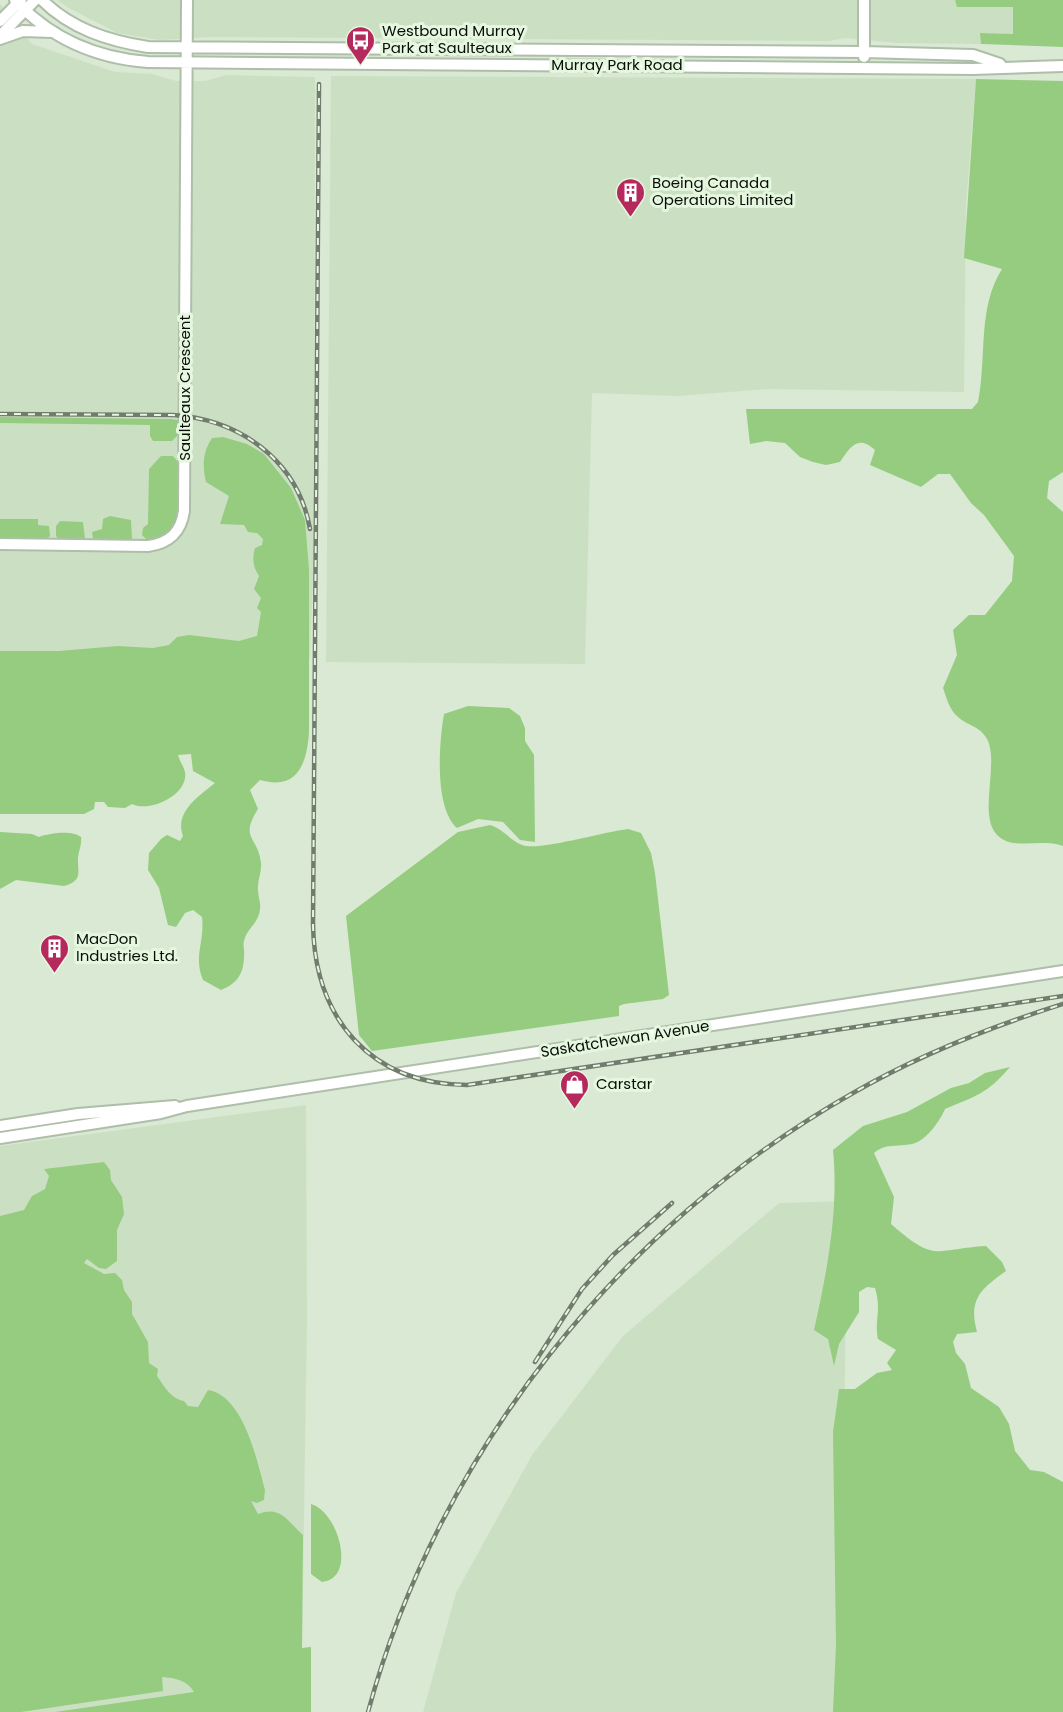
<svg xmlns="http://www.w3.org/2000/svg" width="1063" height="1712" viewBox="0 0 1063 1712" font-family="Poppins,sans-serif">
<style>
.built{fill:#cbe0c3}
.green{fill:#95cc80}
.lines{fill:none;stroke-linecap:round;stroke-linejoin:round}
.minor-casing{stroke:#aebea9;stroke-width:14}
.minor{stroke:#fff;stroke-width:10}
.rail-casing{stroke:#727c6e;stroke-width:4.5}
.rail{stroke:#e6f7e0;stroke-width:2;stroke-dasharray:7;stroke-linecap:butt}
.labels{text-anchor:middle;stroke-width:6;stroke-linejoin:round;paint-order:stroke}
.poi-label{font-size:15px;fill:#080d07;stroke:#e6f7e0;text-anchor:start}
.street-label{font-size:15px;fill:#080d07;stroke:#e6f7e0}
</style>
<rect width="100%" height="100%" fill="#d9e9d3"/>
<path class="built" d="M 57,0 L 955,0 L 958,7 L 1013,6 L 1013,34 L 981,33 L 981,44 L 897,43 L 845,38 L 828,41 L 209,37 L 160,40 L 117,33 L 67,7 Z
M 0,4 L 32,44 L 115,72 L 152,74 L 176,81 L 205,81 L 226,75 L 315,77 L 314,554 L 310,658 L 0,657 Z
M 331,76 L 976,79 L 966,205 L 964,392 L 768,389 L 678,396 L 592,393 L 585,664 L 326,662 Z
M 306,1105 L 307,1322 L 302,1648 L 311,1647 L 311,1712 L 0,1712 L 0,1146 Z
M 847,1201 L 841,1712 L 423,1712 L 456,1593 L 532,1455 L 623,1336 L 779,1203 Z"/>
<path class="green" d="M 955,0 L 1063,0 L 1063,47 L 981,44 L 980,33 L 1013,34 L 1013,7 L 957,7 Z
M 976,79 L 1063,81 L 1063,472 L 1049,481 L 1047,498 L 1063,512 L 1063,846 C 1044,839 1019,848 1004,840 C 973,825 1001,765 987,739 C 980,726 968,726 958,717 C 949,709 947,699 943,688 L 957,655 L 953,630 L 969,615 L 985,615 L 1012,581 L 1014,556 L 984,515 L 971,503 L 950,474 L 938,474 L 921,487 L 870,465 L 875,450 C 858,434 850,447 840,462 L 826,465 L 813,462 L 800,457 L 785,443 L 766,441 L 750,444 L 746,409 L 972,409 L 978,402 C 987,359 977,308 1002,269 L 964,258 Z
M 0,417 L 171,419 L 178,420 L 178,435 L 172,441 L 153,441 L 150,436 L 150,425 L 0,423 Z
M 223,437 L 247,444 L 264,454 L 291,488 L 305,520 L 309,570 L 309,732 C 307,763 298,791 260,780 L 250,790 L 258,809 C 239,839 258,836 261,863 C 262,872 257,881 258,890 C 258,897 261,902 260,909 C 259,923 247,928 244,941 C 243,942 244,949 244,950 C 245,970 240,983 221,990 L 203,980 C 193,956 205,942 202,917 L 193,910 L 185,913 L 176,927 L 168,925 L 159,888 L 148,870 L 149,853 L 161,839 L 167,835 L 180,841 L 183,836 C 174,812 199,796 215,783 L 193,771 L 191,754 L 178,755 C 179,760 184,767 185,772 C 189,795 149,813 132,804 L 125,808 L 108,807 L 104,802 L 95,802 L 94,809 L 84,814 L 0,814 L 0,651 L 59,651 L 118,646 L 153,648 L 169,645 L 177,637 L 189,635 L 239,641 L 257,636 L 261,612 L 257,608 L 261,598 L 254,589 L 259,576 C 253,567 252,558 255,548 L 262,545 L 263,539 L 257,533 L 248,532 L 244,525 L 220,524 L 229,496 L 206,482 C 202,466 203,451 212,438 Z
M 161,456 L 173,456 L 178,462 C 178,494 188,533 148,541 L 142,535 L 143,528 L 148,524 L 149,469 Z
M 110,516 L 131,520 L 132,539 L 127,541 L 93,539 L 92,532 L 102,529 L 103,519 Z
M 0,519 L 38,519 L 38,525 L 49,526 L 50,536 L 46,540 L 0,540 Z
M 60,521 L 83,522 L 85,539 L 59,540 L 56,536 L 56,526 Z
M 468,706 L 509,708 L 520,716 L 525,728 L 525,741 L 534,755 L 535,842 L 520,840 L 503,822 L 478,819 L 457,828 C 434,807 439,743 444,714 Z
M 490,825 C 504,829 512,843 526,846 C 545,849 604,832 628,829 L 641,833 L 651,853 L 655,873 L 669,995 L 663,999 L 624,1004 L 619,1006 L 619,1016 L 372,1051 L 359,1035 L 346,916 L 458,832 Z
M 0,832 L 32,834 L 39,837 C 50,833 72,830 81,837 C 82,844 79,850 78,857 C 77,872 84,880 64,886 L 16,880 L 0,889 Z
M 1010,1067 C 987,1094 976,1096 945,1109 C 940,1121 926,1141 912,1144 C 897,1147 886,1143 874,1153 L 894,1197 L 891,1224 C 937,1264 933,1249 986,1246 L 1002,1262 L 1006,1271 C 981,1289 968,1299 977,1332 L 957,1334 L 953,1342 L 956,1353 L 965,1364 L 971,1388 L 999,1407 L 1009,1424 L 1015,1451 L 1030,1470 L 1044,1472 L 1063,1482 L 1063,1712 L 833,1712 L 836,1645 L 833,1432 L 839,1389 L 855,1389 L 877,1373 L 892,1370 L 887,1363 L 896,1350 L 878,1339 C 874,1321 882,1310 875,1288 L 867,1287 L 859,1292 L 859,1312 L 839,1344 L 834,1366 L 828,1339 L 814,1330 C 827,1272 839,1210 833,1150 L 863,1126 L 907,1112 L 951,1088 L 969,1083 L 985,1073 Z
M 104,1162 L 110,1170 L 111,1180 L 122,1197 L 124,1214 L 117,1230 L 117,1261 L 106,1269 L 99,1268 L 87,1259 L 84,1263 L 104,1274 L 115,1273 L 122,1280 L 124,1290 L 132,1302 L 132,1314 L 148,1342 L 149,1363 L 158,1369 L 157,1376 C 164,1386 171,1399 184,1401 L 188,1406 L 198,1407 L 208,1390 C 244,1396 257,1461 265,1490 L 264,1500 L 257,1503 L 251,1501 L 258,1514 C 281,1505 288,1522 303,1535 L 302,1648 L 311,1647 L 311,1712 L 55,1712 L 194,1692 C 187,1680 175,1678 162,1677 L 163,1691 L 21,1712 L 0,1712 L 0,1216 L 24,1210 L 32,1196 L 45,1189 L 49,1176 L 44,1169 Z
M 311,1504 C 339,1512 357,1579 322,1582 L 311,1574 Z"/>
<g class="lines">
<defs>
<path id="minor" d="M 15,0 C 51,39 96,58 148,62 L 973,69 L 1063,66
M 42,0 C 71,29 109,41 148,47 L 864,52 L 973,55 L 1000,64
M 0,21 L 21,0
M 0,36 L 35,0
M 0,39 L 23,31 L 52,32
M 864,57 L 864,0
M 0,544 L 148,546 C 170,543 181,532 184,511 L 187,0
M 0,1126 L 78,1114 L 175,1106
M 0,1138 L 161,1113 L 187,1106 L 1063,971"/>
</defs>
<use href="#minor" class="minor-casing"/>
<use href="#minor" class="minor"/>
<defs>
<path id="rail" d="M 319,84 L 313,925 C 315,1019 370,1084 467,1085 L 1063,996
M 0,414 L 173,415 C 239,419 298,460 310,529
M 535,1362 L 582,1289 L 613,1255 L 672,1203
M 368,1712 C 438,1453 620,1225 853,1093 C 919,1055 990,1027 1063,1004"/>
</defs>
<use href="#rail" class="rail-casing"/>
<use href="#rail" class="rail"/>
</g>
<defs>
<symbol id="bus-pin" viewBox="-11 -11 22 30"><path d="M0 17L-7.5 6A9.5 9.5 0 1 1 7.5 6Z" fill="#b6295c" stroke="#e6f7e0"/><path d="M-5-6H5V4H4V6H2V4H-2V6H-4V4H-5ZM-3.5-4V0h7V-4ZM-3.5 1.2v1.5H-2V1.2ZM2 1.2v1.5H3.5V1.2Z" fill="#fff"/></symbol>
<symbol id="building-pin" viewBox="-11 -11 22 30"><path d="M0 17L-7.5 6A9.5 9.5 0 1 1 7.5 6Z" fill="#b6295c" stroke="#e6f7e0"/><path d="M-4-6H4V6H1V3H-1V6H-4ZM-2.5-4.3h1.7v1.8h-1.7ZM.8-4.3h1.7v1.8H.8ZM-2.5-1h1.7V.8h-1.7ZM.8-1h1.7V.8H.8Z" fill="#fff"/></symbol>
<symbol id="shop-pin" viewBox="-11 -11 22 30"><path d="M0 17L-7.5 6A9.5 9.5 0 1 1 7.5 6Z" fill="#b6295c" stroke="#e6f7e0"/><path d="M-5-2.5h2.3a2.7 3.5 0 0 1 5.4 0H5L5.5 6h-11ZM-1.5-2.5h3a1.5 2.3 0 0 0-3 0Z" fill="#fff"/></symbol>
</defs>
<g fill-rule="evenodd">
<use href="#bus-pin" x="344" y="24" width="33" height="45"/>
<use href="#building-pin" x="614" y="176" width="33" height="45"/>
<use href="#building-pin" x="38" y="932" width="33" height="45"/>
<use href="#shop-pin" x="558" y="1068" width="33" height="45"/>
</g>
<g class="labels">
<g class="poi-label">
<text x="382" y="36">Westbound Murray<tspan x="382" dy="17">Park at Saulteaux</tspan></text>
<text x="652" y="188">Boeing Canada<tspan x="652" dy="17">Operations Limited</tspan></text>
<text x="76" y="944">MacDon<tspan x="76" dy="17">Industries Ltd.</tspan></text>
<text x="596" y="1089">Carstar</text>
</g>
<g class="street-label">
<text x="617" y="70">Murray Park Road</text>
<text transform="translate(185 388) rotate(-90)" y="5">Saulteaux Crescent</text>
<text transform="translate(625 1039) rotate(-9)" y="5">Saskatchewan Avenue</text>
</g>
</g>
</svg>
